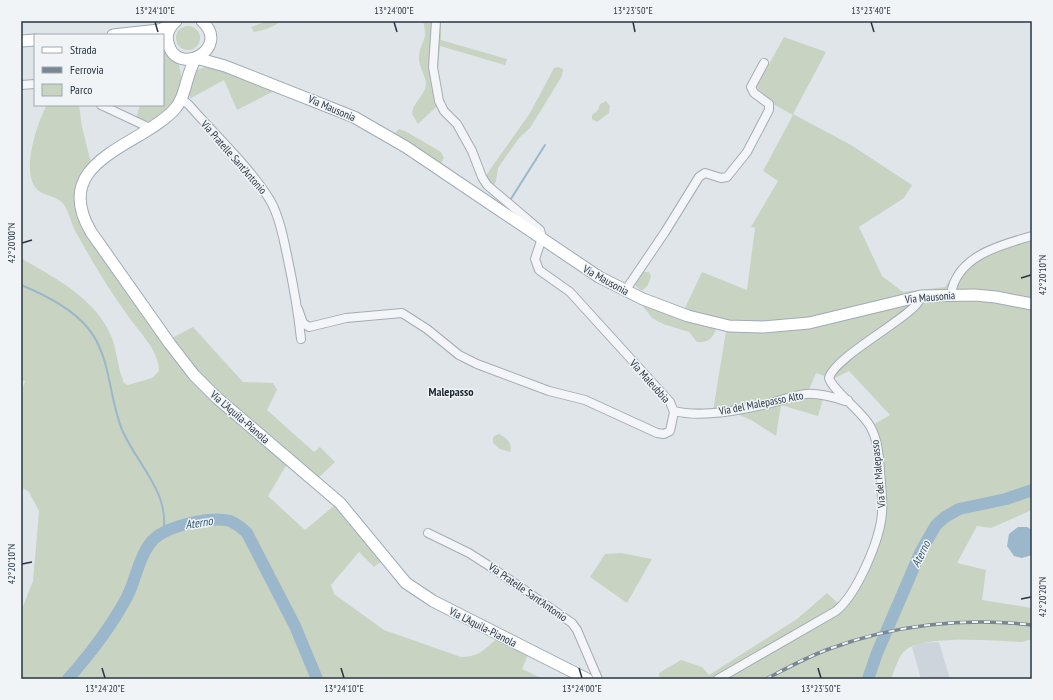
<svg xmlns="http://www.w3.org/2000/svg" width="1053" height="700" viewBox="0 0 1053 700" font-family="'PT Sans Narrow',sans-serif">
<style>
.built{fill:#ced4dc}
.green{fill:#c8d4c1}
.water{fill:#9ab7cb}
.lines{fill:none;stroke-linecap:round;stroke-linejoin:round}
.stream{stroke:#9ab7cb;stroke-width:2}
.river{stroke:#9ab7cb;stroke-width:12}
.minor-casing{stroke:#a5acb4;stroke-width:10}
.major-casing{stroke:#9fabb6;stroke-width:13}
.minor{stroke:#f3f5f8;stroke-width:8}
.major{stroke:#fff;stroke-width:11}
.rail-casing{stroke:#798694;stroke-width:3.5}
.rail{stroke:#f0f4f7;stroke-width:2;stroke-dasharray:6;stroke-linecap:butt}
.ticks{fill:none;stroke:#283442;stroke-width:1.5}
.labels{text-anchor:middle;stroke-width:3;stroke-linejoin:round;paint-order:stroke}
.street-label{font-size:11px;fill:#283442;stroke:#f0f4f7}
.neighbourhood-label{font-size:12px;font-weight:bold;fill:#1b2532;stroke:#f0f4f7}
.water-label{font-size:12px;font-style:italic;fill:#315777;stroke:#f0f4f7}
.neatline{fill:none;stroke:#283442;stroke-width:1.5}
.ticks-label{font-size:10px;text-anchor:middle;fill:#283442}
</style>
<rect width="100%" height="100%" fill="#e0e5ea"/>
<path class="built" d="M 939,642 L 950,679 L 921,679 L 912,647 L 919,643 Z"/>
<path class="green" d="M 267,21 L 282,21 C 273,27 265,30 254,32 L 251,27 Z
M 423,21 L 441,21 L 441,40 L 507,59 L 505,65 L 440,46 L 438,69 L 442,98 L 435,108 L 418,124 L 412,114 C 413,103 421,99 425,89 C 429,78 418,68 419,57 C 420,40 429,42 423,21 Z
M176 38a12 12 0 1 1 24 0a12 12 0 1 1-24 0Z
M 784,37 L 826,52 L 793,114 L 851,145 L 912,185 L 904,198 L 859,227 L 882,276 L 903,292 L 945,287 L 961,265 L 992,244 L 1032,237 L 1032,299 L 911,293 L 808,318 L 763,322 L 730,321 L 684,310 L 702,272 L 747,290 L 755,228 L 751,227 L 778,181 L 763,171 L 793,115 L 760,97 L 757,86 Z
M 163,49 L 179,64 L 182,81 L 177,101 L 151,122 L 136,118 L 140,105 L 163,105 Z
M 205,67 L 224,71 L 276,90 L 237,110 L 224,80 L 191,98 L 188,96 L 194,71 Z
M 558,67 L 563,69 L 562,76 L 530,128 L 519,138 L 498,168 L 496,181 L 493,187 L 486,178 L 487,174 L 530,113 L 554,68 Z
M 606,101 L 610,106 L 609,113 L 597,122 L 592,119 L 592,115 L 598,110 L 600,104 Z
M 47,105 L 79,105 L 82,127 L 91,163 L 81,179 L 90,236 L 148,322 L 181,366 L 287,464 L 268,496 L 305,530 L 335,505 L 382,561 L 374,567 L 359,552 L 331,585 L 334,594 L 384,630 L 461,657 C 477,657 485,650 496,639 L 528,655 L 522,669 L 543,679 L 21,679 L 21,611 L 33,581 L 39,511 L 29,492 L 21,487 L 21,393 L 25,381 L 21,380 L 21,258 C 56,279 96,298 112,338 C 117,352 118,369 124,383 L 128,385 L 152,378 L 159,371 C 159,350 139,332 128,316 C 110,291 93,263 78,236 C 72,227 70,215 65,206 C 59,196 47,197 39,191 C 19,177 37,122 47,105 Z
M 399,129 L 405,131 L 441,152 L 444,158 L 440,165 L 394,134 Z
M 642,272 L 649,272 L 651,276 L 648,285 L 643,290 L 640,290 L 635,285 L 636,278 Z
M 951,299 L 995,301 L 1032,309 L 1032,510 L 991,528 L 977,526 L 957,563 L 986,570 L 982,600 L 1032,608 L 1032,639 L 1022,642 C 994,641 929,635 907,649 C 898,655 895,670 891,679 L 660,679 L 659,673 L 681,660 L 702,667 L 709,675 L 797,619 L 827,593 L 843,608 L 881,530 L 873,425 L 890,415 L 849,371 L 833,379 L 816,373 L 808,392 L 823,399 L 818,416 L 781,405 L 776,436 L 751,420 L 726,409 L 713,411 L 726,331 L 912,302 Z
M 641,304 L 688,322 L 716,329 C 713,338 708,343 697,342 L 689,332 L 663,324 L 652,318 Z
M 193,327 L 243,382 L 273,383 L 277,390 L 267,410 L 314,452 L 320,447 L 335,462 L 318,478 L 241,414 L 196,371 L 172,338 Z
M 498,434 C 506,436 513,444 510,452 L 500,449 L 493,443 L 493,437 Z
M 621,553 L 652,559 L 627,603 L 590,577 L 605,554 Z"/>
<path class="water" d="M 1018,527 L 1027,527 L 1032,530 L 1032,555 L 1022,558 L 1014,556 L 1007,546 L 1009,534 Z"/>
<g class="lines">
<path class="stream" d="M 509,202 L 545,145
M 21,285 C 43,294 71,308 87,327 C 112,356 108,398 123,432 C 138,465 171,494 163,534"/>
<path class="river" d="M 68,679 C 91,653 111,627 127,597 C 136,579 139,556 152,541 C 165,526 211,516 230,521 C 237,524 242,528 247,533 L 295,626 L 317,679
M 868,679 L 877,653 L 921,551 L 936,525 L 945,517 L 959,509 L 1006,499 L 1032,490"/>
<defs>
<path id="minor" d="M 21,85 L 35,84
M 181,98 L 189,105 C 215,135 249,166 270,200 C 279,216 283,236 287,255 C 293,283 298,310 301,339
M 101,105 L 150,128
M 625,291 L 665,232 L 699,177 L 705,173 L 721,178 L 727,177 L 747,152 L 769,110 L 769,104 L 754,93 L 751,87 L 764,63
M 951,294 C 957,256 1000,245 1032,236
M 298,309 L 303,323 L 309,327 L 346,318 L 402,313 L 427,329 L 459,355 L 477,364 L 549,391 L 585,400 L 657,433 L 664,434 L 670,431 L 674,412 L 670,402 L 570,292 L 539,270 L 535,259 L 542,238 L 540,230 L 487,185 L 482,177 L 472,151 L 457,124 L 444,111 L 439,101 L 433,67 L 436,21
M 674,411 C 703,418 742,410 771,403 C 782,400 794,395 806,394 C 819,393 833,397 845,401 L 848,400
M 428,533 L 469,553 L 494,569 L 572,623 L 577,630 L 598,679
M 718,679 L 836,611 C 857,594 880,540 882,513 C 883,499 881,485 880,471 C 879,456 878,440 870,426 C 861,410 833,391 829,378 C 836,354 921,313 921,296"/>
<path id="major" d="M 176,21 C 169,27 166,35 168,43 C 177,79 232,48 202,21
M 113,35 L 159,30 L 172,25
M 21,41 L 35,40
M 196,58 L 225,66 L 354,117 L 406,147 L 599,277 L 643,299 L 688,316 L 729,326 L 763,327 L 809,323 L 921,296 L 975,295 L 996,297 L 1032,304
M 196,58 C 185,75 187,97 173,111 C 138,147 49,161 91,232 L 170,344 L 194,375 L 217,398 L 340,503 L 406,583 L 433,601 L 587,679"/>
</defs>
<use href="#minor" class="minor-casing"/>
<use href="#major" class="major-casing"/>
<use href="#minor" class="minor"/>
<use href="#major" class="major"/>
<defs>
<path id="rail" d="M 766,679 C 787,668 807,657 829,649 C 893,625 964,617 1032,625"/>
</defs>
<use href="#rail" class="rail-casing"/>
<use href="#rail" class="rail"/>
</g>
<path class="ticks" d="M 155,22 L 158,32M 394,22 L 397,32M 633,22 L 635,32M 871,22 L 874,32M 22,243 L 32,240M 1021,278 L 1031,275M 22,564 L 32,562M 1021,599 L 1031,597M 102,668 L 105,678M 341,668 L 344,678M 579,668 L 582,678M 818,668 L 821,678"/>
<g class="labels">
<g class="street-label">
<text transform="translate(332 108) rotate(23)" y="4">Via Mausonia</text>
<text transform="translate(234 157) rotate(49)" y="4">Via Pratelle Sant'Antonio</text>
<text transform="translate(606 280) rotate(29)" y="4">Via Mausonia</text>
<text transform="translate(930 297) rotate(-5)" y="4">Via Mausonia</text>
<text transform="translate(650 381) rotate(48)" y="4">Via Maleubbia</text>
<text transform="translate(761 403) rotate(-11)" y="4">Via del Malepasso Alto</text>
<text transform="translate(240 417) rotate(41)" y="4">Via L'Aquila-Pianola</text>
<text transform="translate(878 474) rotate(-96)" y="4">Via del Malepasso</text>
<text transform="translate(528 592) rotate(35)" y="4">Via Pratelle Sant'Antonio</text>
<text transform="translate(483 627) rotate(27)" y="4">Via L'Aquila-Pianola</text>
</g>
<g class="neighbourhood-label">
<text x="451" y="396">Malepasso</text>
</g>
<g class="water-label">
<text transform="translate(199 523) rotate(-9)" y="4">Aterno</text>
<text transform="translate(921 554) rotate(-64)" y="4">Aterno</text>
</g>
</g>
<rect width="1053" height="700" fill="none" stroke="#f0f4f7" stroke-width="44"/>
<rect x="34" y="34" width="130" height="72" fill="#f0f4f7" stroke="#a0a7af"/>
<rect x="42" y="47" width="20" height="6" fill="#ffffff" stroke="#a0a7af"/>
<text x="70" y="54" font-size="12" fill="#283442">Strada</text>
<rect x="42" y="67" width="20" height="6" fill="#798694" stroke="#a0a7af"/>
<text x="70" y="74" font-size="12" fill="#283442">Ferrovia</text>
<rect x="42" y="84" width="20" height="12" fill="#c8d4c1" stroke="#a0a7af"/>
<text x="70" y="94" font-size="12" fill="#283442">Parco</text>
<rect x="22" y="22" width="1009" height="656" class="neatline"/>
<g class="ticks-label">
<text x="155" y="14">13°24'10"E</text>
<text x="394" y="14">13°24'00"E</text>
<text x="633" y="14">13°23'50"E</text>
<text x="871" y="14">13°23'40"E</text>
<text transform="translate(11 243) rotate(-90)" y="4">42°20'00"N</text>
<text transform="translate(1042 275) rotate(-90)" y="4">42°20'10"N</text>
<text transform="translate(11 564) rotate(-90)" y="4">42°20'10"N</text>
<text transform="translate(1042 597) rotate(-90)" y="4">42°20'20"N</text>
<text x="105" y="692">13°24'20"E</text>
<text x="344" y="692">13°24'10"E</text>
<text x="582" y="692">13°24'00"E</text>
<text x="821" y="692">13°23'50"E</text>
</g>
</svg>
